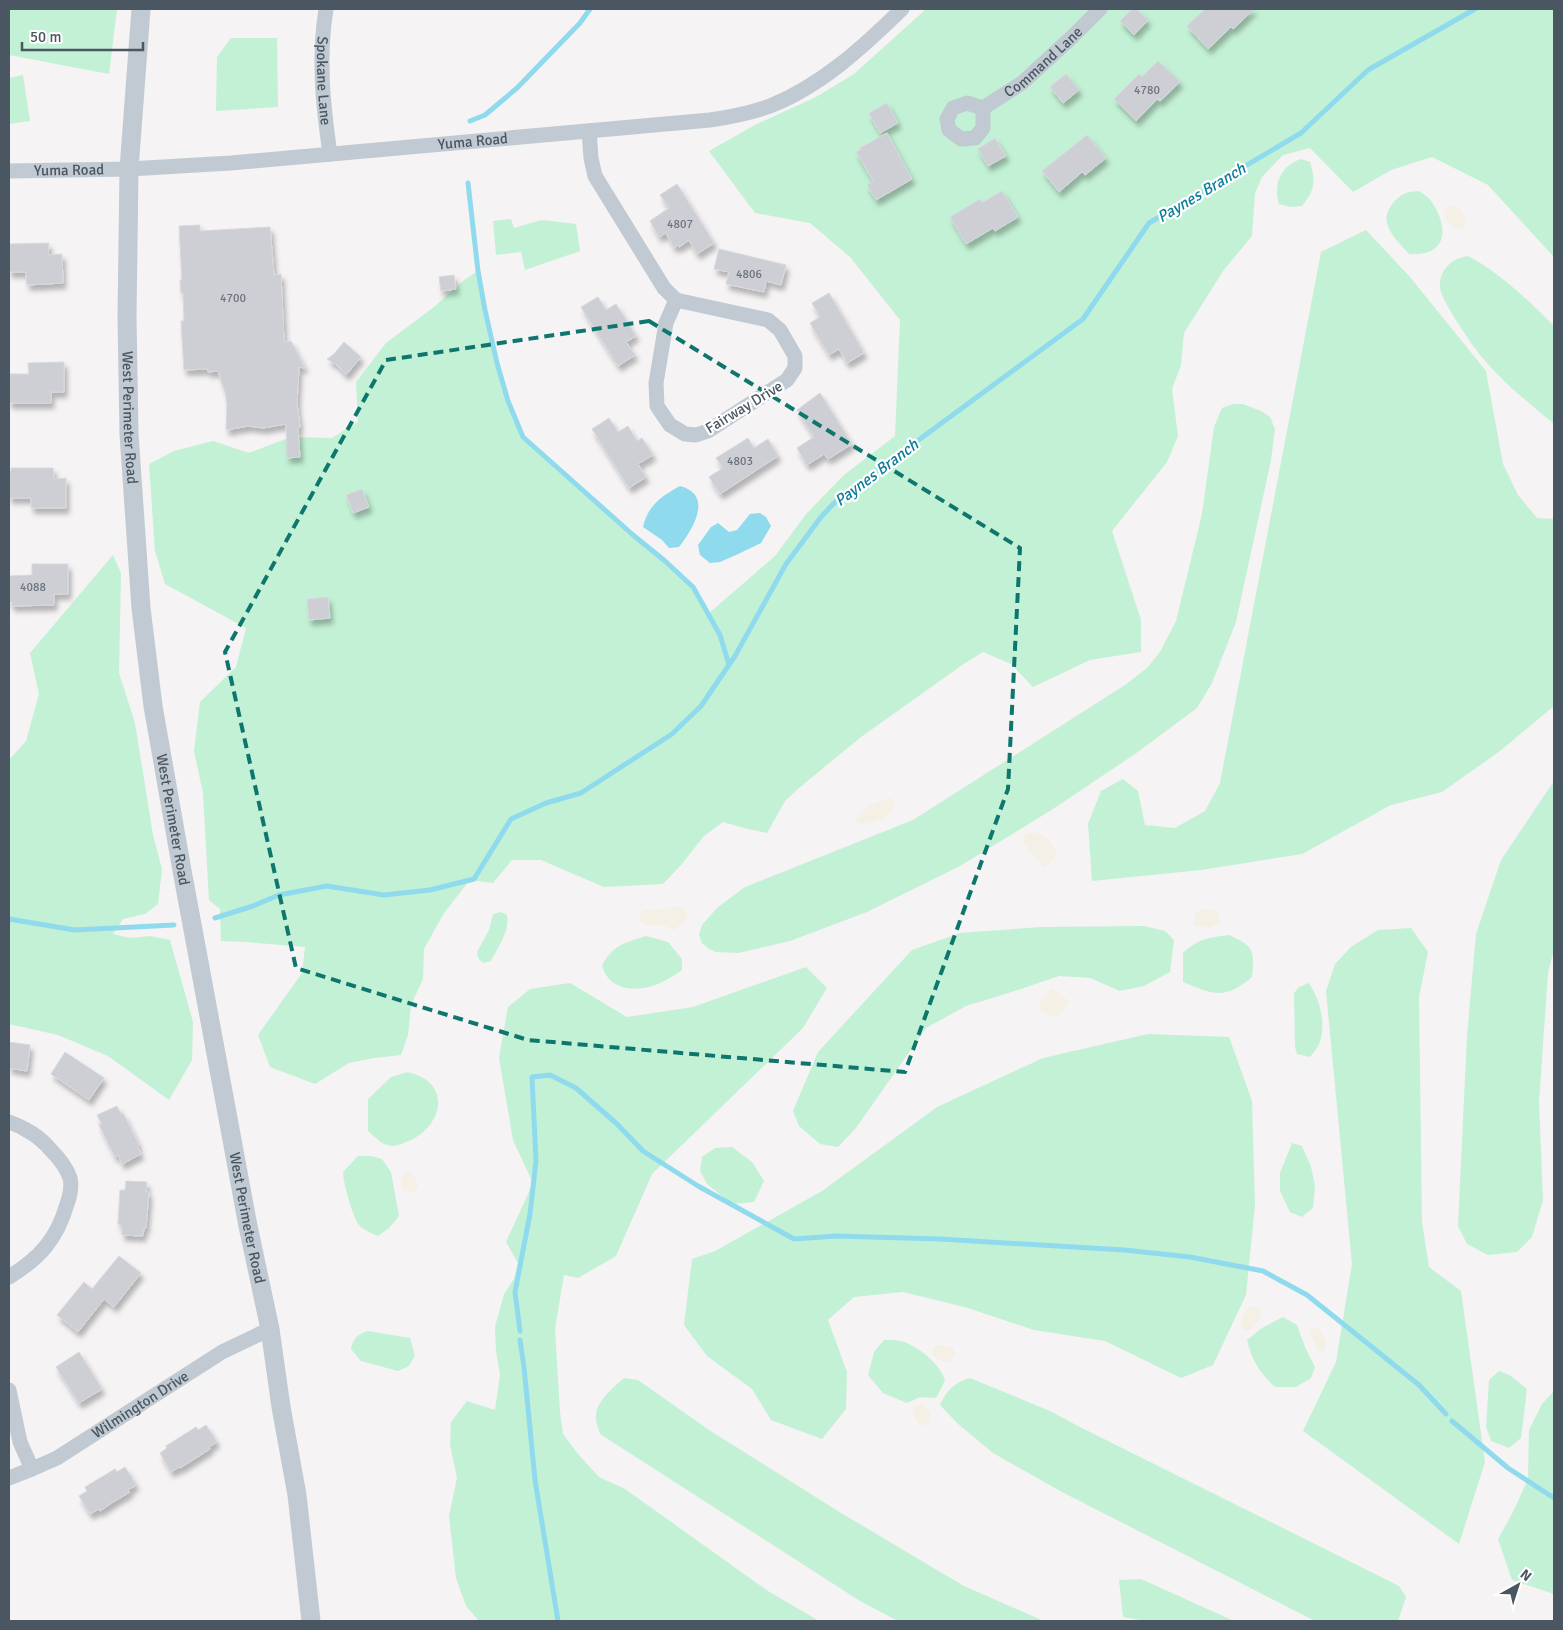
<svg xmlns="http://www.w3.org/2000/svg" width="1563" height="1630" viewBox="0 0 1563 1630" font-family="Signika,sans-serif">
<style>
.green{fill:#c3f1d5}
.sand{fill:#f5f0e5}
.water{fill:#90daee}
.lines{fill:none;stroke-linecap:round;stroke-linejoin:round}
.stream{stroke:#90daee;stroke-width:5}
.building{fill:#cdcfd5;stroke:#d7d9de;filter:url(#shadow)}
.minor{stroke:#c1cad2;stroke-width:15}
.tertiary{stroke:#c1cad2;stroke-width:19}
.marked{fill:none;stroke:#0f766e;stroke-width:4;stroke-dasharray:10 6;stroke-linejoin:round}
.labels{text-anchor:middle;stroke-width:4.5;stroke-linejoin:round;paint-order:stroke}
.number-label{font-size:12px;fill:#6b747e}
.street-label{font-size:15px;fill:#4a5661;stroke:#fff}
.water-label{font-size:16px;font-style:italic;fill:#0c7c9b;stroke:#fff}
</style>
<defs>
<filter id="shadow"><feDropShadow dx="3" dy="5.5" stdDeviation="2.5" flood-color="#0004"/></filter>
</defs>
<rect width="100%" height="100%" fill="#f5f3f3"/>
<path class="green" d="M 9,9 L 117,9 L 109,74 L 9,55 Z
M 926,9 L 1554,9 L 1554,257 L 1488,185 L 1432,157 L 1391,170 L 1353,192 L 1310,148 L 1283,155 L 1262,177 L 1255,193 L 1252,236 L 1223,271 L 1184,333 L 1181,365 L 1172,389 L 1178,436 L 1167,462 L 1112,531 L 1141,620 L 1141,652 L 1090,660 L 1033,687 L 1011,664 L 983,652 L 965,663 L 861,737 L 799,788 L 785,801 L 767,833 L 748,829 L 723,822 L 704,836 L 681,865 L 663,884 L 604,887 L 541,860 L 512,860 L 493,883 L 470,880 L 444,913 L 424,949 L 423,979 L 411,1005 L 408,1035 L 401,1055 L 374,1058 L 349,1063 L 315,1084 L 270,1067 L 258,1035 L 302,973 L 305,947 L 244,942 L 221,941 L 220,909 L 209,900 L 203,793 L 194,751 L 200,702 L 236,667 L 246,628 L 165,584 L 155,551 L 149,464 L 174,451 L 213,441 L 249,453 L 291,437 L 332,438 L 358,422 L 356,382 L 386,343 L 434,307 L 464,280 L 478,271 L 497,363 L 508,401 L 523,437 L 633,535 L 665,561 L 693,587 L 708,614 L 775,556 L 807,513 L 844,475 L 895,436 L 900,320 L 850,257 L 810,223 L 755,213 L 709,151 L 755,125 L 816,97 L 854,74 Z
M 231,38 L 277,38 L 278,107 L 216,111 L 217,57 Z
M 23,75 L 30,121 L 9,124 L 9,78 Z
M 1301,159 L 1310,162 C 1316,181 1315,190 1302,206 L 1290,207 L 1279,204 C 1273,185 1280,166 1301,159 Z
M 1419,191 C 1423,194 1429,197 1431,201 C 1450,228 1447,257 1409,254 C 1401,245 1389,234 1387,222 C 1384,212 1395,198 1404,194 C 1408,191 1414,192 1419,191 Z
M 511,219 L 514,228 L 541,220 L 576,224 L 580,251 L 525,270 L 521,252 L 496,255 L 493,221 Z
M 1366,230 L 1410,277 L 1486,371 L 1503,464 L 1518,495 L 1537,518 L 1554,519 L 1554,706 L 1500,751 L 1442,792 L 1391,805 L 1302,854 L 1201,870 L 1092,881 L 1088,824 L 1101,791 L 1123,779 L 1138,791 L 1145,825 L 1175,828 L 1205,811 L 1220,783 L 1321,252 Z
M 1468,256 C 1500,273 1528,300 1554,326 L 1554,424 C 1529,403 1502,382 1481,356 C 1472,345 1440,299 1440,287 C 1439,270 1452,258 1468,256 Z
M 1233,404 L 1243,404 L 1261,411 L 1270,417 L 1275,429 L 1271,460 L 1236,622 L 1212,683 L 1197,708 L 1135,754 L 1053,809 L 960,866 L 867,912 L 790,941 L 738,953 L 716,952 L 709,949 L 702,943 L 699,934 L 702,925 L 718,907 L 745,887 L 913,820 L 1125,685 L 1147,668 L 1160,652 L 1176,621 L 1202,514 L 1214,427 L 1222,408 Z
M 113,555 L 121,573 L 119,673 L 135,723 L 153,835 L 162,869 L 158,904 L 145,914 L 123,919 L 113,934 L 130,938 L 150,936 L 170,940 L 193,1022 L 192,1060 L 169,1100 L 108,1056 L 58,1035 L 9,1024 L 9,760 L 26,741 L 39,694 L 30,653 Z
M 1554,781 L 1554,949 L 1548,973 L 1539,1102 L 1543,1200 L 1532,1237 L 1517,1252 L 1488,1255 L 1467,1244 L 1458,1226 L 1467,1036 L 1476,934 L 1501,860 Z
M 501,912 L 507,915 C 510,932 498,946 491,961 L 483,963 L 478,958 L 477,952 L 489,930 L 493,914 Z
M 1144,926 L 1165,931 L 1174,940 L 1170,972 L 1144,986 L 1120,991 L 1090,978 L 1059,976 L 1018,990 L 966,1006 L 926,1028 L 856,1128 L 838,1147 L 820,1144 L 799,1126 L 793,1111 L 818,1052 L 912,950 L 960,933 L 1041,927 Z
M 1411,928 L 1428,952 L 1419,997 L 1422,1222 L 1429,1267 L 1461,1291 L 1485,1462 L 1459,1544 L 1303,1431 L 1336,1362 L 1352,1264 L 1326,991 L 1335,964 L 1351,947 L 1378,930 Z
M 1229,935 C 1253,946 1255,950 1252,977 C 1225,1000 1214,995 1183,982 L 1183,953 C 1200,938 1207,938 1229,935 Z
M 646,936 L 668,942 L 682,959 L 682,970 C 663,985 631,998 610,980 C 606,976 604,971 602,966 C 612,945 625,943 646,936 Z
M 806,967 L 827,988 L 803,1028 L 652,1174 L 616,1256 L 578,1278 L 564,1275 L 555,1329 L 560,1412 L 563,1434 L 578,1454 L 599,1477 L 625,1489 L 768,1591 L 819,1621 L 479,1621 L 466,1606 L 456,1578 L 449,1516 L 457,1478 L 450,1445 L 451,1422 L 467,1401 L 495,1410 L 500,1375 L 496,1351 L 495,1327 L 504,1294 L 514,1279 L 518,1263 L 506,1242 L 533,1183 L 513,1140 L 499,1058 L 508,1007 L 530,989 L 570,983 L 627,1017 L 693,1007 Z
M 1309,983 C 1320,1001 1327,1023 1319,1044 C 1317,1049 1313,1053 1310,1057 L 1297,1054 L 1295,1047 L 1294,993 L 1299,987 Z
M 1148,1034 L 1229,1037 L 1252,1101 L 1255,1205 L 1246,1295 L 1213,1365 L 1181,1378 L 1105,1341 L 1034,1330 L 968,1308 L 903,1292 L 854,1297 L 828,1320 L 847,1372 L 846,1409 L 822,1439 L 771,1420 L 752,1389 L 707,1356 L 684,1325 L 692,1259 L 715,1251 L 822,1191 L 937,1107 L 1043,1058 Z
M 408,1072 C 417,1075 428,1078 434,1088 C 447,1110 427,1135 406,1142 C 402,1144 396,1146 391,1146 C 382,1145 375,1137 368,1131 L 368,1099 L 391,1077 Z
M 1292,1143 L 1302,1146 L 1311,1167 L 1315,1186 L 1313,1208 L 1302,1217 L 1290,1212 L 1280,1191 L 1280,1173 Z
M 732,1147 L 752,1162 L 764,1181 L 754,1202 L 732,1204 L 707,1184 L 700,1171 L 702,1157 L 715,1148 Z
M 358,1156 L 371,1156 L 382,1159 L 391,1172 L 399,1216 L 389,1228 L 378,1236 C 372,1233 365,1231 360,1226 C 353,1219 343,1182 343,1172 Z
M 1283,1317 L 1297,1325 L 1305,1347 L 1315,1367 L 1311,1378 L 1296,1387 L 1275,1387 C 1260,1373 1252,1361 1247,1340 L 1262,1328 Z
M 368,1331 L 410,1338 L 415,1356 L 409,1366 L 398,1371 L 361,1361 L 351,1349 C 353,1338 358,1334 368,1331 Z
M 884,1340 C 890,1340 898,1340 904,1342 C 919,1347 942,1366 945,1381 L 936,1398 L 920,1397 L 907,1403 L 883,1393 L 868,1375 L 874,1352 Z
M 1499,1371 L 1511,1376 L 1527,1389 L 1521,1438 L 1509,1448 L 1491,1441 L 1486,1426 L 1489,1380 Z
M 624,1378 L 638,1380 L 709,1430 L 841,1513 L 964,1586 L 1044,1621 L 898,1621 L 860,1601 L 600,1434 C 599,1429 596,1423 596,1418 C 595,1402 613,1388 624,1378 Z
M 970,1378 L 1050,1411 L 1076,1425 L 1399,1586 L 1406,1597 L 1398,1621 L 1315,1621 L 1062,1492 L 993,1453 L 957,1423 L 940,1405 C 948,1389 954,1383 970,1378 Z
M 1554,1391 L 1554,1594 L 1512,1580 L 1498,1539 L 1513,1512 L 1528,1479 L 1529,1430 L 1542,1404 Z
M 1141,1579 L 1234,1621 L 1146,1621 L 1123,1617 L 1119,1580 Z"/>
<path class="sand" d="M 1453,206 L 1461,210 L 1466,220 L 1463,228 C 1452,228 1449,224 1444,215 L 1445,209 Z
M 890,798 L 895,803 L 892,812 C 881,818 867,829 855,821 C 861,806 876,803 890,798 Z
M 1034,832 C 1045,834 1051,843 1057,852 L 1053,860 L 1045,867 L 1038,861 L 1022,841 L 1026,834 Z
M 679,906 L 685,909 L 688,919 L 674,930 L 662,925 L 645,925 L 639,919 L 640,915 L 643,910 L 662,910 Z
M 1203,909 L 1210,909 L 1219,913 L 1220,922 C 1210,929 1205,929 1194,924 L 1195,914 Z
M 1052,989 L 1063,996 L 1069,1002 L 1056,1018 L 1041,1011 L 1040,1001 Z
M 404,1173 L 411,1174 L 416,1179 L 418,1185 L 414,1192 L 407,1193 L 401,1188 L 401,1180 Z
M 1251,1306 L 1259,1308 L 1260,1318 L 1253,1328 L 1244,1331 L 1240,1324 L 1245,1311 Z
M 1318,1328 L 1327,1342 L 1323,1352 L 1317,1350 L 1309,1329 Z
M 943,1345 L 953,1348 L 955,1355 L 950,1361 C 942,1362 937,1360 932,1353 L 934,1346 Z
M 922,1403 L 930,1413 L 930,1422 L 923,1426 L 916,1420 L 912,1409 Z"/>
<path class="water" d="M 680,486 C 714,495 693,529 679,547 L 669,548 L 662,540 L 643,527 C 648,505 662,496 680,486 Z
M 760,513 L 766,517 L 771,526 L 761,543 L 736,555 L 720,562 L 710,563 L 700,555 L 698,545 L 711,527 L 718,523 L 729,532 L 737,530 L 750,514 Z"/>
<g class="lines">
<path class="stream" d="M 470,121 L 485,115 L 517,88 L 580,23 L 590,9
M 468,183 L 478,271 L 485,310 L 497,363 L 508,401 L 523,437 L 633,535 L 665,561 L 693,587 L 720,635 L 729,665
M 215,918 L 253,906 L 279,895 L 327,886 L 384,895 L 430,890 L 474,879 L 511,819 L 546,803 L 581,793 L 672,734 L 701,706 L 735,656 L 786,564 L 821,517 L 837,500 L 1083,319 L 1149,223 L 1301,133 L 1368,70 L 1475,9
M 9,919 L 75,930 L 174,925
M 520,1331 L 515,1292 L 530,1214 L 536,1161 L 532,1077 L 550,1075 L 576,1088 L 617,1124 L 643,1151 L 698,1186 L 794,1239 L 836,1236 L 940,1239 L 1124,1250 L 1190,1257 L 1263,1271 L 1307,1295 L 1362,1339 L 1419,1385 L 1446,1414
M 520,1340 L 524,1367 L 535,1480 L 558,1621
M 1452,1421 L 1508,1468 L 1554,1498"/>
</g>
<path class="building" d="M 1132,9 L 1136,9 L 1148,20 L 1134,35 L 1120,21 Z
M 1205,9 L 1254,9 L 1233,29 L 1231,27 L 1208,49 L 1187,26 Z
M 1158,61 L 1180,82 L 1160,101 L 1157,99 L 1136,121 L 1114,99 L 1139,74 L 1142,77 Z
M 1066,74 L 1079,90 L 1063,103 L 1050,87 Z
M 887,103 L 898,123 L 880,133 L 869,113 Z
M 887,133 L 912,179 L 876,200 L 867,185 L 873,181 L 856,152 L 860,150 L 860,148 Z
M 1087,135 L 1106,158 L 1085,175 L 1082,172 L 1059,192 L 1042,171 Z
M 995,138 L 1006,156 L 988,166 L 978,149 Z
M 677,184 L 714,243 L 697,254 L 689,240 L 679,247 L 678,245 L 674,248 L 666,233 L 659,237 L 650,221 L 669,208 L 660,195 Z
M 1002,191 L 1018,217 L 995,231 L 993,228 L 966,244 L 950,217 L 980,199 L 982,203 Z
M 200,225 L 200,231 L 270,227 L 274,275 L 281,274 L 284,342 L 291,341 L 305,368 L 299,367 L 297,404 L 300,427 L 298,427 L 300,457 L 287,458 L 286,424 L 263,428 L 248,426 L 226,430 L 227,403 L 225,392 L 218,371 L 208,372 L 208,369 L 184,370 L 181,321 L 184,321 L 183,293 L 181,293 L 180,280 L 182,280 L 179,226 Z
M 49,243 L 48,255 L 62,254 L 63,283 L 27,285 L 26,272 L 9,272 L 9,244 Z
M 719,249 L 786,265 L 781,285 L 766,281 L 764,292 L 726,284 L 729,272 L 714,269 Z
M 454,275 L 456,289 L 441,291 L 439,277 Z
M 829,293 L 864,353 L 847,363 L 839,349 L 829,355 L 810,323 L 820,317 L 812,303 Z
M 598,297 L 606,310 L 616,304 L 636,336 L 626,342 L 635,355 L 618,366 L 581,307 Z
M 344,342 L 361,357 L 346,375 L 337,365 L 327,359 L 334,354 Z
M 64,362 L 64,392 L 51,392 L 51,403 L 9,403 L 9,374 L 29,374 L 28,363 Z
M 820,393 L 852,444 L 828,459 L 824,454 L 807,465 L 797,448 L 814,437 L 797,410 Z
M 609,418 L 618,432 L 628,426 L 637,441 L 642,438 L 653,455 L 638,464 L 646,477 L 629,488 L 592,429 Z
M 748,438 L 754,448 L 768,439 L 778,456 L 720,494 L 709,477 L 723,468 L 716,458 Z
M 11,468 L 53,468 L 54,479 L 66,478 L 66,508 L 31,508 L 31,498 L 9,498 L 9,471 L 11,471 Z
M 362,489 L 369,507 L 353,513 L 346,495 Z
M 32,564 L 68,564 L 68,594 L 54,594 L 54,605 L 12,606 L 12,602 L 9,602 L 9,576 L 32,575 Z
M 328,597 L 330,618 L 309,620 L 307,599 Z
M 9,1042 L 30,1045 L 27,1071 L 9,1068 Z
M 65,1052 L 104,1078 L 89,1100 L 51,1074 Z
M 117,1106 L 121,1114 L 123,1113 L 139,1145 L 137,1146 L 141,1154 L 122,1164 L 118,1155 L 115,1157 L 99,1125 L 102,1124 L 97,1115 Z
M 126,1181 L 147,1182 L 146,1192 L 149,1192 L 146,1228 L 144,1228 L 143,1236 L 122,1235 L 122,1226 L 118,1224 L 120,1190 L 125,1190 Z
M 119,1256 L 141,1273 L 114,1307 L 104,1299 L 78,1332 L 57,1315 L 84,1282 L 92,1289 Z
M 79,1352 L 102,1389 L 79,1403 L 56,1367 Z
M 206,1425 L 217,1442 L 209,1447 L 210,1449 L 180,1468 L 179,1467 L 171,1472 L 160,1453 L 167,1448 L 166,1446 L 196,1427 L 198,1430 Z
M 125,1467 L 136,1485 L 128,1490 L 130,1492 L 113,1502 L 100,1511 L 99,1509 L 90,1514 L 79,1496 L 87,1491 L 85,1487 L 115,1469 L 117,1472 Z"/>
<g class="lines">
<g class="minor">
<path id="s1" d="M 326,9 C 318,58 323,105 330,154"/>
<path d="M 967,103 L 983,108 L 983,128 L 975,138 L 961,139 L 949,130 L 947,119 L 953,108 Z"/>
<path id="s2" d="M 983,108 L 1022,83 L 1072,37 L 1100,9"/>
<path d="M 589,131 L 591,158 L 595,176 L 664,288 L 676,300"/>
<path id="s3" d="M 9,171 L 129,169 L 231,163 L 710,120 C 730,117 751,113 770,106 C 821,86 863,47 902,9"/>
<path d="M 676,300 L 768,320 L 780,330 L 795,356 L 795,368 L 787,380 L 708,431 L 696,435 L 685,434 L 670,425 L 657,406 L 656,383 L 666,323 Z"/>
<path d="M 9,1122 C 24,1127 40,1137 50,1149 C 58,1157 66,1166 70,1178 C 72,1185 70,1197 67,1204 C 57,1239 40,1258 9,1277"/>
<path d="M 9,1390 L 20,1442 L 32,1469"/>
<path id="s4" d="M 9,1478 L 32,1469 L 57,1458 L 222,1352 L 270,1329"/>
</g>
<path class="tertiary" id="s5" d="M 141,9 L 129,169 L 127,317 L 129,434 L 141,608 L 153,706 L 183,876 L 248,1226 L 270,1329 L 281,1407 L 297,1495 L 311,1621"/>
</g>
<path class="marked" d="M 649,321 L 1020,548 L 1008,789 L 905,1072 L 528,1040 L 296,968 L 225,652 L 386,360 Z"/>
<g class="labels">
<g class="number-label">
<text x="1147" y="94">4780</text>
<text x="680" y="228">4807</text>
<text x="749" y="278">4806</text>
<text x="233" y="302">4700</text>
<text x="740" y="465">4803</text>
<text x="33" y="591">4088</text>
</g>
<g class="street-label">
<text dy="5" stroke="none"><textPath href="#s2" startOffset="76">Command Lane</textPath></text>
<text dy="5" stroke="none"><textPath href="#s1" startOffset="72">Spokane Lane</textPath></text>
<text dy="5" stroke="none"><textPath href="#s3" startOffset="465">Yuma Road</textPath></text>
<text dy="5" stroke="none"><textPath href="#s3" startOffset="60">Yuma Road</textPath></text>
<text transform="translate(744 407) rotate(-31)" y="5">Fairway Drive</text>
<text dy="5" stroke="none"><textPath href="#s5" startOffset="409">West Perimeter Road</textPath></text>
<text dy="5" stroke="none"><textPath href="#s5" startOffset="814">West Perimeter Road</textPath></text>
<text dy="5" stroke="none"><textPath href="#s5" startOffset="1219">West Perimeter Road</textPath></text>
<text dy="5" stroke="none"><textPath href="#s4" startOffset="151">Wilmington Drive</textPath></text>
</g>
<g class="water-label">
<text transform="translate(1201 192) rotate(-31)" y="6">Paynes Branch</text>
<text transform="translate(876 472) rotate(-37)" y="6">Paynes Branch</text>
</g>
</g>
<rect width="1563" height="1630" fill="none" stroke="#4a5661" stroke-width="20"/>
<g transform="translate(1518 1585) rotate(39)" stroke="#ffffff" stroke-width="4" paint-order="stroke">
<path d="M0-4L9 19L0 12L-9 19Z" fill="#4a5661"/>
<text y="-8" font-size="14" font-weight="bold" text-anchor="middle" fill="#4a5661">N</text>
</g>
<path d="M22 42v8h121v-8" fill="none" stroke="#4a5661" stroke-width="2.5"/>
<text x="30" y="42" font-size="15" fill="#4a5661" stroke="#ffffff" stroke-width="4" paint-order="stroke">50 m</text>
</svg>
